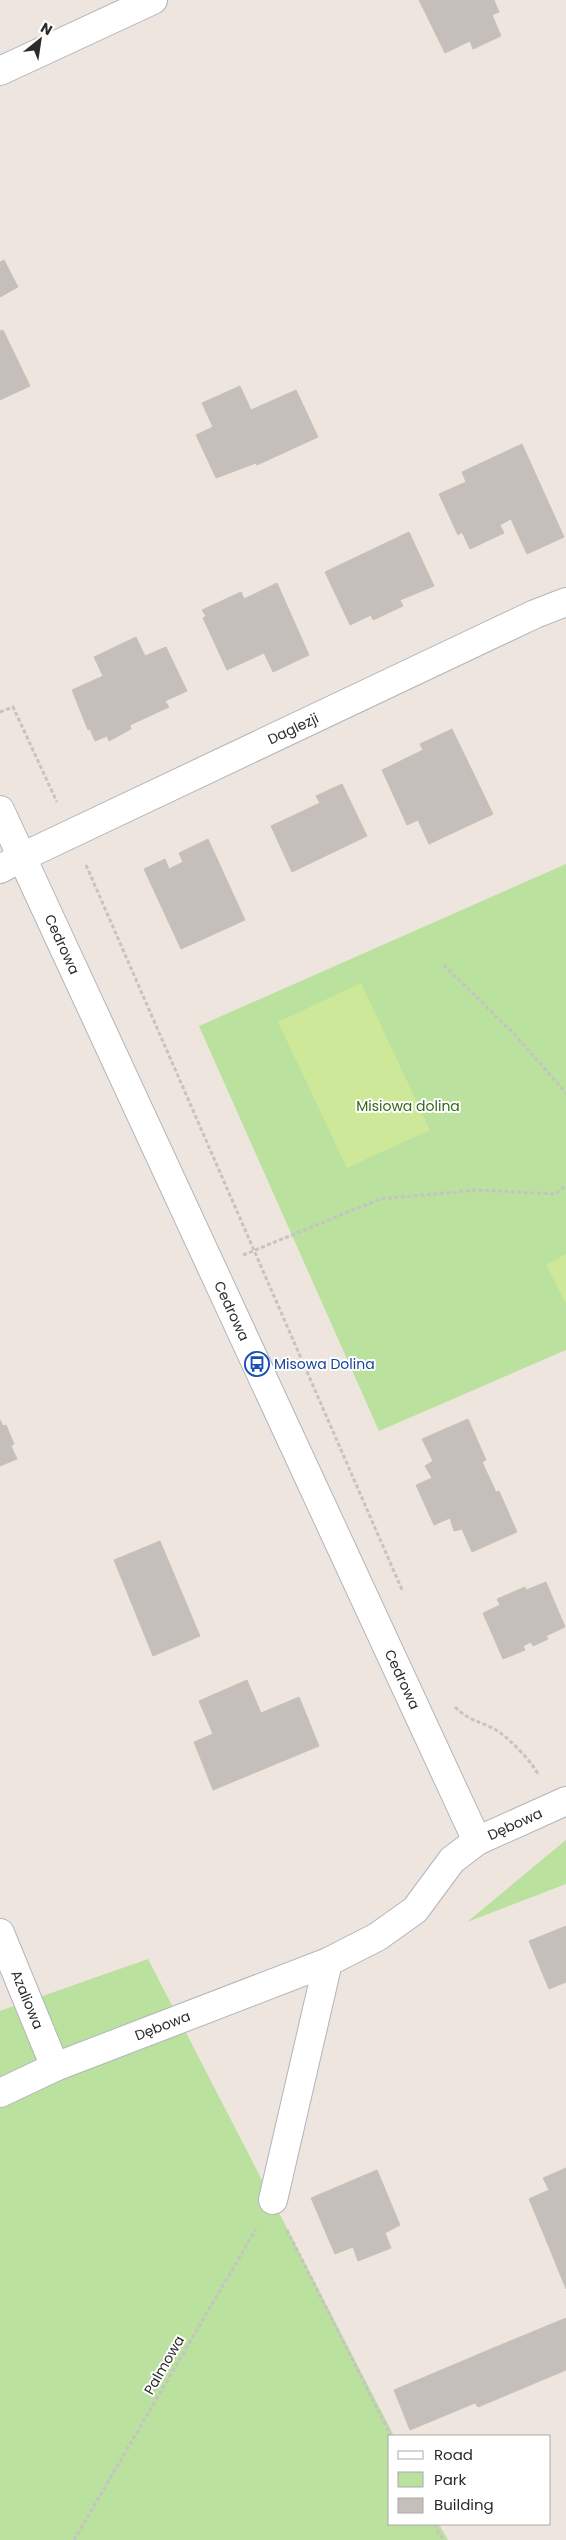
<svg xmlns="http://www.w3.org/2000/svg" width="566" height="2540" viewBox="0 0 566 2540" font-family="Poppins,sans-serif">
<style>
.green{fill:#bae19d}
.pitch{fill:#cde899}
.building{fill:#c5bfbb;stroke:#c8c1b8}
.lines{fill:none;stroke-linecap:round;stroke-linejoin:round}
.minor-casing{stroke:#b1b5be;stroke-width:30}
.path{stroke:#c4c4c4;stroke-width:3;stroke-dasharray:4 2.5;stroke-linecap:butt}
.minor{stroke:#fff;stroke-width:28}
.labels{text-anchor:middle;stroke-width:4;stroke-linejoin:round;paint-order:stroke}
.street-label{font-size:14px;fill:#2b2b2b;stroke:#fff}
.park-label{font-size:14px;fill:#33671d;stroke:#fff}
.transit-label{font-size:14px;fill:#164399;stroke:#fff;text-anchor:start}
</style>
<rect width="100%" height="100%" fill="#ede5de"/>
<path class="green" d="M 566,864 L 566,1350 L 379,1431 L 199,1026 Z
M 566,1840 L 566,1884 L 467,1922 Z
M 148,1959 L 394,2436 L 390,2436 L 390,2524 L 439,2524 L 448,2540 L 0,2540 L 0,2011 Z"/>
<path class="pitch" d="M 361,983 L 430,1130 L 347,1168 L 278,1022 Z
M 566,1254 L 566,1304 L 546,1265 Z"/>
<path class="building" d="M 419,0 L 494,0 L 499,12 L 492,15 L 501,36 L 473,49 L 470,41 L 445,53 Z
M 4,260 L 18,287 L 0,297 L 0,262 Z
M 3,330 L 30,386 L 0,400 L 0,331 Z
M 240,386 L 251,410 L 296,390 L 318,437 L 257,465 L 256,463 L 216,478 L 196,435 L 213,427 L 202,403 Z
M 522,444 L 564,537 L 527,554 L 511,519 L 500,525 L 504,533 L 470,549 L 462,532 L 458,535 L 439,494 L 466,482 L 462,472 Z
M 409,532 L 434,586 L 400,600 L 403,606 L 373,620 L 371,615 L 350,625 L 325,572 Z
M 277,583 L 309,655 L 273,672 L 264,653 L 227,670 L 203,618 L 206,616 L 202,610 L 241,592 L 244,599 Z
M 136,637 L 145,656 L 166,647 L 187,691 L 165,701 L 169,707 L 130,725 L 131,729 L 109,741 L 107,736 L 95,741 L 90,729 L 88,730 L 72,690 L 103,676 L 94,657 Z
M 452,729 L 493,814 L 429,844 L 418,820 L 407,825 L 382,770 L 423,750 L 420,744 Z
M 342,784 L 367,836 L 292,872 L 271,826 L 320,803 L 316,796 Z
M 208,839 L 245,920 L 181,949 L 144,869 L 165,859 L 169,869 L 183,862 L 179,853 Z
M 468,1419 L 486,1460 L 482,1462 L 496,1492 L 499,1491 L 517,1532 L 472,1552 L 462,1529 L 454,1531 L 450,1518 L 434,1525 L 416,1485 L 432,1478 L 425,1466 L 433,1461 L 422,1439 Z
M 0,1420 L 3,1426 L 6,1425 L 14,1444 L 11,1446 L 17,1459 L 0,1466 Z
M 160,1541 L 200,1636 L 153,1656 L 114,1560 Z
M 546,1582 L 565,1627 L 546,1636 L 548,1639 L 533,1646 L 531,1642 L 523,1646 L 525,1650 L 503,1659 L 483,1613 L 500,1605 L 497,1599 L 525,1587 L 526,1590 Z
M 247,1680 L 261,1713 L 299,1697 L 319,1746 L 213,1790 L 194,1742 L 213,1734 L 199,1701 Z
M 566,1926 L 566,1982 L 549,1989 L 529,1941 Z
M 566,2168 L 566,2240 L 549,2247 L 529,2199 L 549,2190 L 543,2178 Z
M 377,2170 L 400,2225 L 385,2233 L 391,2248 L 358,2261 L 353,2247 L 335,2254 L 311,2198 Z
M 566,2240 L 566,2289 L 549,2247 Z
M 566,2318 L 566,2370 L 509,2394 L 491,2349 Z
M 491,2349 L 509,2394 L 478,2407 L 475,2403 L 410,2430 L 394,2390 Z"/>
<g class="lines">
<defs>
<g id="minor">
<path d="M 0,71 L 153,0"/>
<path id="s1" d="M 0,810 L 477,1841"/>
<path id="s2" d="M 0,869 L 22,857 L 535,614 L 566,602"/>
<path id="s3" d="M 0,1933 L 55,2067"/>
<path id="s4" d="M 0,2093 L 55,2067 L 328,1962 L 377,1937 L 415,1910 L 452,1860 L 477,1841 L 566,1801"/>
<path d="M 273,2200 L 328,1962"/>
</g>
</defs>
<use href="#minor" class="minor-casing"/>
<path class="path" d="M 0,712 L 13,707 L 57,802
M 86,865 L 403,1592
M 444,965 L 515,1035 L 566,1093
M 243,1255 L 380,1199 L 477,1190 L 555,1194 L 566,1185
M 455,1707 C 471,1723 483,1721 499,1732 C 511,1740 533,1763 539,1776
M 287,2230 L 391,2436
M 434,2524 L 443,2540
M 74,2540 L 256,2229"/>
<use href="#minor" class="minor"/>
</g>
<defs>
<symbol id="bus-ring" viewBox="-11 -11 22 22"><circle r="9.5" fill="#fff" stroke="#1a4fb4" stroke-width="1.5"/><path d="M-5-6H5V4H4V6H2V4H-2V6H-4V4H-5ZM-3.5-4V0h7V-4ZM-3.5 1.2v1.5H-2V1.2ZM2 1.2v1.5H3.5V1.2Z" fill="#1a4fb4"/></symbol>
</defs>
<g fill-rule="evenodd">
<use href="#bus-ring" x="243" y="1350" width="28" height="28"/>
</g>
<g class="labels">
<g class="street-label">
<text dy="5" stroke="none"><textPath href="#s2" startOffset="325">Daglezji</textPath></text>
<text dy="5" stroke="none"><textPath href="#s1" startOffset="148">Cedrowa</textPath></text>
<text dy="5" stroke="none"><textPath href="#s1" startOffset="552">Cedrowa</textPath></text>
<text dy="5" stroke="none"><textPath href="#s1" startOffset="958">Cedrowa</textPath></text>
<text dy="5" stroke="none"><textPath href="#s4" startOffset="590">Dębowa</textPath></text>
<text dy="5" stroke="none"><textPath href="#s3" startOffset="72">Azaliowa</textPath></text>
<text dy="5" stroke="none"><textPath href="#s4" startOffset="176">Dębowa</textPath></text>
<text transform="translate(164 2365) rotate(-60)" y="5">Palmowa</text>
</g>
<g class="park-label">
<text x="408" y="1111">Misiowa dolina</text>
</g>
<g class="transit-label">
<text x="274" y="1369">Misowa Dolina</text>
</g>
</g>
<rect x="388" y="2435" width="162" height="90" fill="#ffffff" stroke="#aaaaaa"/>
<rect x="398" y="2451" width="25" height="8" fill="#ffffff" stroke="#aaaaaa"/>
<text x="434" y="2460" font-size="15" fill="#2b2b2b">Road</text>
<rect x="398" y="2472" width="25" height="15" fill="#bae19d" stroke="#aaaaaa"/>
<text x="434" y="2485" font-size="15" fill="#2b2b2b">Park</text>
<rect x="398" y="2498" width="25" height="15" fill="#c5bfbb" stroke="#aaaaaa"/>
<text x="434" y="2510" font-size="15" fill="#2b2b2b">Building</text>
<g transform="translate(40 40) rotate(30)" stroke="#ffffff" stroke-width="4" paint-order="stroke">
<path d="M0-4L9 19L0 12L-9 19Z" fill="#2b2b2b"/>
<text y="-8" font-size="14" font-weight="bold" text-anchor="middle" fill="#2b2b2b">N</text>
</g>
</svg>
